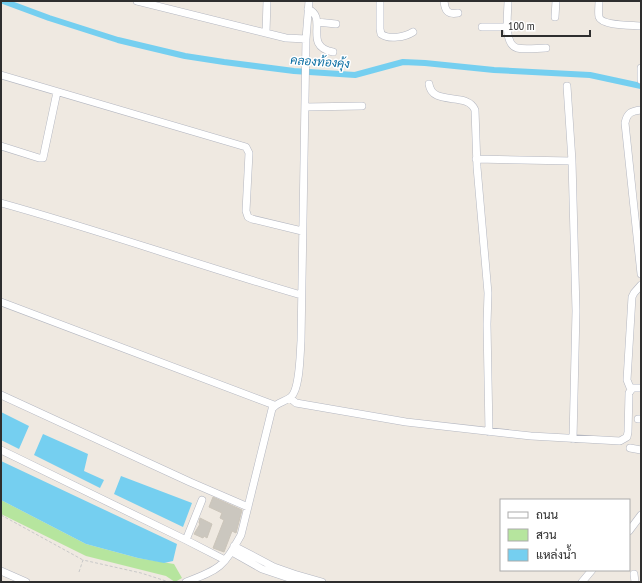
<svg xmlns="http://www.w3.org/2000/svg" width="642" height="583" viewBox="0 0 642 583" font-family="'PT Sans Narrow',Sarabun,sans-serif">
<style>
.green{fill:#b6e59e}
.water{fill:#75cff0}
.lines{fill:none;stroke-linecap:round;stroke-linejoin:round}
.canal{stroke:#75cff0;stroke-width:6}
.building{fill:#cbc7bf;stroke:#cbc5ba}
.minor-casing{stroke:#b4b7c1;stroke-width:8}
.path{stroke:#c9c9c9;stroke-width:1;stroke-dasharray:3 2;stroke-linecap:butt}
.minor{stroke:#fff;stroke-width:7}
.labels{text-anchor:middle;stroke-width:3;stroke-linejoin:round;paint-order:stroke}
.water-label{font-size:12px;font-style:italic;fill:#0d6fa3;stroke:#fff}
</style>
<rect width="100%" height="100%" fill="#efe9e1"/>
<path class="green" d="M 1,500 L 86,544 L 138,558 L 174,564 L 182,578 L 175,582 L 166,576 L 86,556 L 1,514 Z"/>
<path class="water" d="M 1,412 L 29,426 L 19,449 L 1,440 Z
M 43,434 L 88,454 L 84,471 L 104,480 L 100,488 L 34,455 Z
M 1,461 L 177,544 L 173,561 L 164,563 L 138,558 L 86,544 L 1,500 Z
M 121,476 L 192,503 L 183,527 L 114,494 Z"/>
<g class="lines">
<path class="canal" d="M 3,1 L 49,18 L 118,40 L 185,56 L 224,62 L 294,71 L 355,75 L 403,62 L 425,63 L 494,70 L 590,75 L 641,86"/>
</g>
<path class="building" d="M 213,497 L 242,510 L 236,533 L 232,531 L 224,552 L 213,548 L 224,520 L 220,518 L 222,513 L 209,507 Z
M 200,518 L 212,524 L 207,538 L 204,536 L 203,538 L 194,534 L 200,524 L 199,523 Z"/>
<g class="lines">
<defs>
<path id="minor" d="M 137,1 L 286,38 L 306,39
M 380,1 L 380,29 L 381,34 C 389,40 405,37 413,32
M 444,1 C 445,10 447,15 458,13
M 508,1 C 508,13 503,44 517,48 C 526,50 537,48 546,48
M 599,1 C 599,6 598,13 599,17 C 602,26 633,25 641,26
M 308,9 C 329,18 302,46 333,52
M 555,17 L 556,1
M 317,22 L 336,24
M 482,27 L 507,27
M 266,33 L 267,1
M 1,75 L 246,147 L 249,153 L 246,211 L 248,217 L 252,219 L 302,231
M 641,80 L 641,68
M 429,84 C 432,107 468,91 475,110 L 477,167 L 488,293 L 487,324 L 489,432
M 567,86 L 572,161 L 576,311 L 573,439
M 305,107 L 362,106
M 641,110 C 631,111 627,113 625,123 L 641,274
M 1,146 L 39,158 L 43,158 L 57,92
M 476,159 L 572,161
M 1,203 C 102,231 201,266 301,295
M 1,302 L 274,405
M 631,390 L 633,388 L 641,388
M 1,395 L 190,482 L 248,507
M 290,398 L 296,403 L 406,422 L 531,436 L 620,441 L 627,437 L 628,432 L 629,393 L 631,390 L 627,380 L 632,297 L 634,293 L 641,285
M 638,419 L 641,419
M 630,448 L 641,450
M 1,450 L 186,540 L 225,560
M 629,531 L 641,515
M 186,540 L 202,500
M 234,546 L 274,567 L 294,574 L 322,582
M 232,552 L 262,569 L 301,582
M 1,571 L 26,582
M 634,574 L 635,582
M 186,582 C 221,569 223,567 241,535 L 272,409 C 277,402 285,402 291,397 C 300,389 300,354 301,341 L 306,39 L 309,1
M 582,582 L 592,570"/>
</defs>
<use href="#minor" class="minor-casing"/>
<path class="path" d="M 1,515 L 83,560
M 79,572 L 83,560 L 141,573 L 169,582"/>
<use href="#minor" class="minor"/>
</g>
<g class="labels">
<g class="water-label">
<text transform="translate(320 62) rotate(4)" y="4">คลองท้องคุ้ง</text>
</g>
</g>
<rect width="642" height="583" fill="none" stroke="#2e2e2e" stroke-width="4"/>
<rect x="500" y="499" width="130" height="72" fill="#ffffff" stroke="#ababab"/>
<rect x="508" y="512" width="20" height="6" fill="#ffffff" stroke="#ababab"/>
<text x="536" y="519" font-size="12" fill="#2e2e2e">ถนน</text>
<rect x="508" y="529" width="20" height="12" fill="#b6e59e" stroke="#ababab"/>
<text x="536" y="539" font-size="12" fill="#2e2e2e">สวน</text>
<rect x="508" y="549" width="20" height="12" fill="#75cff0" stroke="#ababab"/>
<text x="536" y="559" font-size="12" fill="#2e2e2e">แหล่งน้ำ</text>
<path d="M502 30v6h88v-6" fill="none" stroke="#2e2e2e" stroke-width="2"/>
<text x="508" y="30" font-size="12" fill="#2e2e2e" stroke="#ffffff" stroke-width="3" paint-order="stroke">100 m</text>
</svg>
